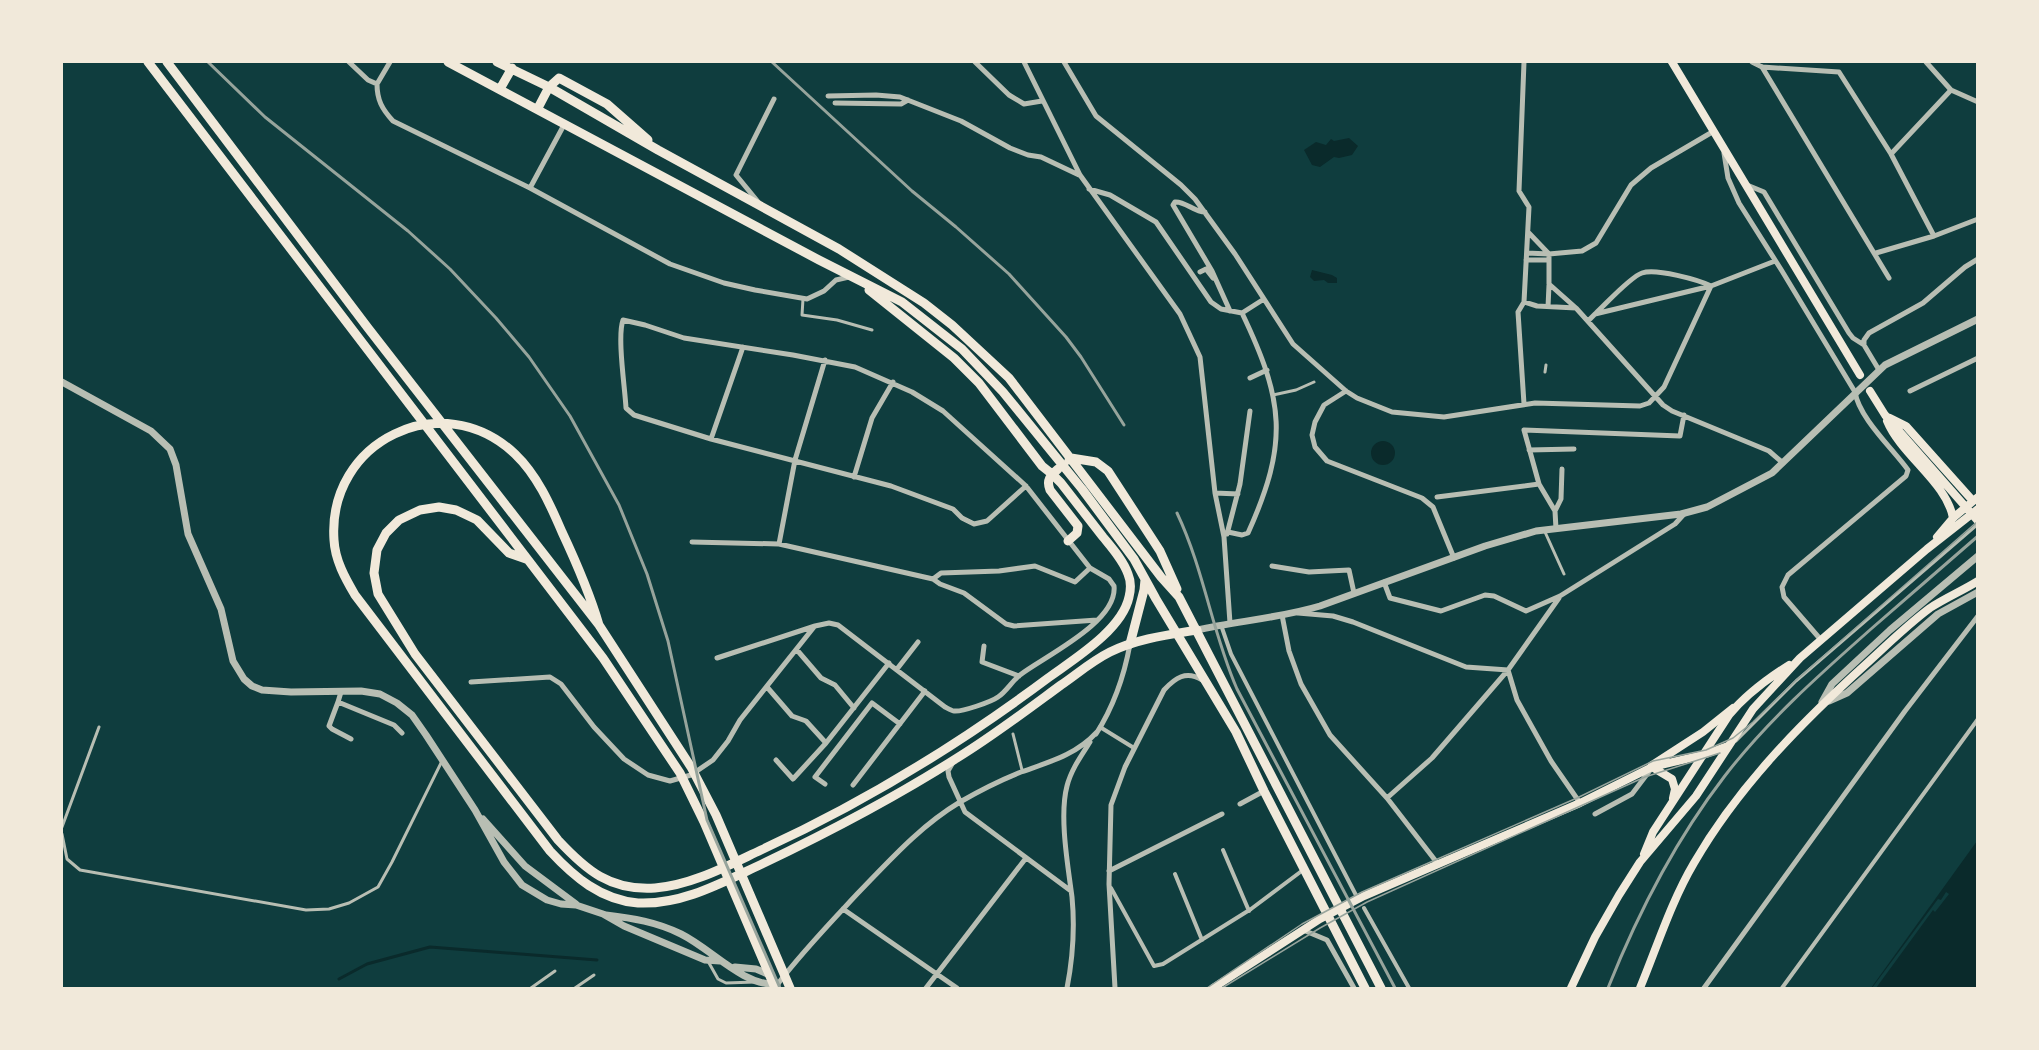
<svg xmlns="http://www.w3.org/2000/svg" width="2039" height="1050" viewBox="0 0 2039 1050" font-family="'PT Sans',sans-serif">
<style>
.water{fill:#0a2a2b}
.pier{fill:#0f3d3e}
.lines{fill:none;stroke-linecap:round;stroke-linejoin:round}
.stream{stroke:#0a2a2b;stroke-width:3}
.service{stroke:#b8beb3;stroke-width:3}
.pedestrian{stroke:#b8beb3;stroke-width:4}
.minor{stroke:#b8beb3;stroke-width:5}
.tertiary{stroke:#b8beb3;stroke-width:7}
.secondary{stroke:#f1e9da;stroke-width:8}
.primary{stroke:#f1e9da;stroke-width:8}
.trunk{stroke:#f1e9da;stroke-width:9}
.motorway{stroke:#f1e9da;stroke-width:9}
.tram{stroke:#97a49c;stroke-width:1.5}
.rail{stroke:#97a49c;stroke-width:3}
</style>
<rect width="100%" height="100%" fill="#0f3d3e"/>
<path class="water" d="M 1349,138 L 1358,146 L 1352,155 L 1339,158 L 1334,157 L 1320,167 L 1312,165 L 1304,150 L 1316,142 L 1326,145 L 1331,139 L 1334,141 Z
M 1312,270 L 1332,275 L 1337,278 L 1337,283 L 1328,283 L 1324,280 L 1314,281 L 1310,277 Z
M1371 453a12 12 0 1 1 24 0a12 12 0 1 1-24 0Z
M 1977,841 L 1977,988 L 1871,988 Z"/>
<path class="pier" d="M 1946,892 L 1949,894 L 1935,912 L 1933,910 L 1876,988 L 1872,988 L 1938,899 L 1941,900 Z"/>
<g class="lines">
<path class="stream" d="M 339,979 L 367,964 L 430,947 L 597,960"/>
<path class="service" d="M 803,299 L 802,315 L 837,320 L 872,330
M 1545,372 L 1546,365
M 1273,395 L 1296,390 L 1314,382
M 1545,532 L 1564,574
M 1013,734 L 1022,770
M 1736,741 L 1796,681 L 1978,524
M 62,827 L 99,727
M 62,834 L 67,859 L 80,870 L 306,910 L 329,909 L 349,903 L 378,887 L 392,862 L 442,761
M 709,963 L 718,979 L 726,983 L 755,982
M 531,988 L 555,971
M 575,988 L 594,975"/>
<path class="pedestrian" d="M 1221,625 L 1231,654 L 1358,899
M 1100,727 L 1134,748
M 1223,850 L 1249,911
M 1175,874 L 1202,940
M 1111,888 L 1154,966 L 1163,964 L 1251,909 L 1303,870
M 1364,908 L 1409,988
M 1782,988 L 1978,719"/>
<path class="minor" d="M 349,62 L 368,80 L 377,84 C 377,100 382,109 393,121 L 530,188 L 670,264 L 724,283 L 755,290 L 807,299 L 824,291 L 836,280 L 849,277
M 975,62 L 1009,95 L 1024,104 L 1042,101
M 1024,62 L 1080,175 L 1180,314 L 1200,357 L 1215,493 L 1224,537 L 1230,623
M 1064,62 L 1096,116 L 1181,185 L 1195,199 L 1235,254 L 1293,344 L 1346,391 L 1357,398 L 1392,412 L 1444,417 L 1535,403 L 1640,406 L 1649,403 L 1664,387 L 1711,286
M 1524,62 L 1519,191 L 1529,207 L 1524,302 L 1518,312 L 1524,404
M 1752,62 L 1762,67 L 1839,72 L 1891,154 L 1934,236
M 1926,62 L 1951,90 L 1978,102
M 1762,67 L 1889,278
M 377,84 L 390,62
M 828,96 L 876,95 L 900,97 L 961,121 L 1010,148 L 1028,155 L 1041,157 L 1079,175
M 835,103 L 901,104 L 908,100
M 1724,153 L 1728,178 L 1739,203 L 1782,271 L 1855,392 C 1859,418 1893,449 1908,470 L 1906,476 L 1788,575 L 1782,587 L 1784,597 L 1821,640
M 1891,154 L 1951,90
M 1747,185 L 1764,192 L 1849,333 L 1853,338 L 1864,345 L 1879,370
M 530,188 L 565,123
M 1089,189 L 1110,195 L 1156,222 L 1211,302 L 1221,309 L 1242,313 L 1264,299
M 759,203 L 736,175 L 774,99
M 1205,212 C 1194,212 1185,201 1175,202 L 1173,205 L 1212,271 L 1230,311
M 1528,232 L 1549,254
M 1527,253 L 1549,254 L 1582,251 L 1596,243 L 1631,185 L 1651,168 L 1714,131
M 1876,253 L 1934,236 L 1978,219
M 1549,254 L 1549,284 L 1576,308 L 1663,405 L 1672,411 L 1769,451 L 1783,463
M 1526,260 L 1549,260
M 1200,272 L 1206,269 L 1213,278
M 1524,302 L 1537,306 L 1576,308
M 1548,307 L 1549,285
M 1596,313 C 1606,304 1630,277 1642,273 C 1656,268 1699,280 1711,286
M 1588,321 L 1595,314 L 1711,286 L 1775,261
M 1864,345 L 1864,340 L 1869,333 L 1923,303 L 1965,267 L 1978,259
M 1250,378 L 1267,370
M 1346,391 L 1324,405 L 1315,422 L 1312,435 L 1315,447 L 1327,461 L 1422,498 L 1433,507 L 1454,558
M 1910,391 L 1978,358
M 711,439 L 743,347
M 1529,450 L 1574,449
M 854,477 L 872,418 L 893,382
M 1539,484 L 1555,511
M 1215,493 L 1238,494
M 1437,497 L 1539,484 L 1524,430 L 1680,436 L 1684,415
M 1556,529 L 1555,511 L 1561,499 L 1562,469
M 1228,532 L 1242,535 L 1248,533 C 1289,442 1284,401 1242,313
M 1227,534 L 1240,484 L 1250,411
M 692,542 L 779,544 L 933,579 L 940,584 L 964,593 L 1006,624 L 1014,626 L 1097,620
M 779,544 L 795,460 L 825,360
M 1272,566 L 1309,572 L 1349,570 L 1354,593
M 933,579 L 941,573 L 999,571 L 1035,566 L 1075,582 L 1090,568
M 1384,582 L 1390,598 L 1441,611 L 1485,595 L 1494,596 L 1526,611 L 1560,596 L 1675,524 L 1685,513
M 1298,613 L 1333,616 L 1353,622 L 1466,667 L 1508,670
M 1282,615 L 1289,651 L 1301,684 L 1330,735 L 1387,798 L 1438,864
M 984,646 L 982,662 L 1019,676
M 797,650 L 821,678 L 835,685 L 854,708
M 717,658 L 815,626 L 829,623 L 838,625 L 945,707 C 947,708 952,711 954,711 C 962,712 991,702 998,697 C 1006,692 1012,681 1020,675 C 1045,656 1118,622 1114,586 L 1109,579 L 1090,568 L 1026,486 L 943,411 L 912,392 L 855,367 L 793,355 L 684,338 L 645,325 L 623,320 C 617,337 625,388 626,408 L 634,415 L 711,439 L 891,486 L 953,509 L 962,518 L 974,524 L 987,521 L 1026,486
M 897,669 L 918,642
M 1508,670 L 1517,700 L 1551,761 L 1580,803
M 471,682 L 550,677 L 561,684 L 594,727 L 624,759 L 648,775 L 670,781 L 691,775 L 713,760 L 728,741 L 740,720 L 814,627
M 767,687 L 792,716 L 806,721 L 826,743
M 341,692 L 338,702 L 394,725 L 402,733
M 338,702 L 329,726 L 332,729 L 351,739
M 1096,734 C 1114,706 1124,677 1130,644
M 776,760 L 793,779 L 826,743 L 889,663
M 952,764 L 948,771 L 949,777 L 965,812 L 1071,891
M 825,784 L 815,777 L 872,703 L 900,724
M 853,785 L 925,691
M 1387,798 L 1432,758 L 1508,670 L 1559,598
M 1240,804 L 1264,791
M 1595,814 L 1632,794 L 1651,769
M 1109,871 L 1222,814
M 843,909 L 957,988
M 1303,930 L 1327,940 L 1354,988
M 777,985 C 801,953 830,923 858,893 C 890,860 920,826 960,802 C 979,791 1001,780 1021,772 C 1049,762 1076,755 1097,732
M 926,988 L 1026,858
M 1067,988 C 1073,957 1075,928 1072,897 C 1068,866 1059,816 1067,786 C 1071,770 1081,756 1090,742
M 1115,988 L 1109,884 L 1111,805 L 1125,767 L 1164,690 C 1175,678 1186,670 1202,680
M 1704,988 L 1905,711 L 1978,616"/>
<path class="tertiary" d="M 62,382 L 151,431 L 170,449 L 176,465 L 188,534 L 221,609 L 233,661 L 244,679 L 252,686 L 262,690 L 291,692 L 361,691 L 380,694 L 397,703 L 412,715 L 426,735 L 475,810 L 504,862 L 522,885 L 547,900 L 561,904 L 576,905 L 603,914 L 624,926 L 705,960 L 720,961
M 1197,630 C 1238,621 1280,618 1320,606 L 1485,546 L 1536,531 L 1681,514 L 1707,507 L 1772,473 L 1885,365 L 1978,319
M 1829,701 L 1847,693 L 1938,614 L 1978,592
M 1822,702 L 1832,684 L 1890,630 L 1978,556
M 483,819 L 525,866 L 576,904
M 606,915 C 632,918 657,922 681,934 C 713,950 740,984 777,985
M 735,967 L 756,969 L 770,975"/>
<path class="secondary" d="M 1652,765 L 1703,732 L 1733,708
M 1652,767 L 1672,779 L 1675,789 L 1673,798
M 1213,988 L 1320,919 L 1364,896 L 1580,803 L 1652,767 L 1703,755 L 1728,746"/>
<path class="primary" d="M 1672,62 L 1860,375
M 1870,391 L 1885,415 L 1978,521
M 1890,418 L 1906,426 L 1973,501
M 1887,421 C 1901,455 1947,483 1953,518
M 1937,537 L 1953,518 L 1978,497
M 1644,854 L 1653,832 L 1729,715 C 1746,694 1767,679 1789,665
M 1571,988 L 1595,937 L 1619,895 L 1640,862 L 1696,796 L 1753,709 L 1800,658 L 1927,549 L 1978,509
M 1640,988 C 1657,947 1671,902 1694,863 C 1738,787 1800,724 1865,665 C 1886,646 1907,625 1930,608 C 1945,598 1962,591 1978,581"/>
<path class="trunk" d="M 448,62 L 819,260 L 902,302 L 962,349 L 1003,392 L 1082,489 L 1134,559 L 1156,599 L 1236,732 L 1264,791 L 1365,988
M 497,62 L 549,87 L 658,150 L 839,249 L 924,303 L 952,325 L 1009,378 L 1161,577 L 1179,597 L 1381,988
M 500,89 L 512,68
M 538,108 L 549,87 L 559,78 L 607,104 L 648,140
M 869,290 L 954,358 L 979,383 L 1042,466 L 1052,474
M 1069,460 L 1071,458 L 1096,462 L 1108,471 L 1160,551 L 1177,589
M 1058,469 C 1050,476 1046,480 1050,490 L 1078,526 L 1077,533 L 1068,541
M 1130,644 L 1144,590 L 1145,580"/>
<path class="motorway" d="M 148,62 L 603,658 L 680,773 L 704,822 L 775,988
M 167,62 L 368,328 L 599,625 L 691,767 L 716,815 L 790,988
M 526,559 L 509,553 L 477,520 L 456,510 L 439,507 L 420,510 L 399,520 L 386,533 L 377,550 L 374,573 L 378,594 L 415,654 L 558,840 C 586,870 610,891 655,888 C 692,885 727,866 761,850 C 863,803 957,746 1048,678 C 1074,659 1122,630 1129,597 C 1131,589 1131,581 1128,574 C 1123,560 1112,548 1103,537 C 1089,519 1075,501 1061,483 L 1052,474
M 599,625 C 589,591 577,564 562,532 C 550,504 537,475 515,454 C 442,385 327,441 334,540 C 335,560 345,578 355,595 L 550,851 C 574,877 601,900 638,903 C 683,905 723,882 762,864 C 829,832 894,798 957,758 C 993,736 1027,710 1061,685 C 1077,674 1092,661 1110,652 C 1137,639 1167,635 1197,630"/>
<path class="tram" d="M 1207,988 L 1302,924 L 1362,892 L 1577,798 L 1653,761 L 1706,750 L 1733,738 L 1753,722 L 1794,682 L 1978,521
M 1222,988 L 1320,928 L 1367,902 L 1645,777 L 1720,753"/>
<path class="rail" d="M 208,62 L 265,117 L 408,231 L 450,269 L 496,318 L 529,357 L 570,416 L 619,505 L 647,574 L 668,641 L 707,820 L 780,988
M 772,62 L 912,191 L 956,227 L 1009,274 L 1066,337 L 1081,357 L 1124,425
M 1177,513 C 1204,570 1212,632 1237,689 L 1395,988
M 1608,988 C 1638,913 1674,842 1724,777 C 1766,722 1819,675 1871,629 C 1907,598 1942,567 1978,536"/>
</g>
<rect width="2039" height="1050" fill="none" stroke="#f1e9da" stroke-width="126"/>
</svg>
